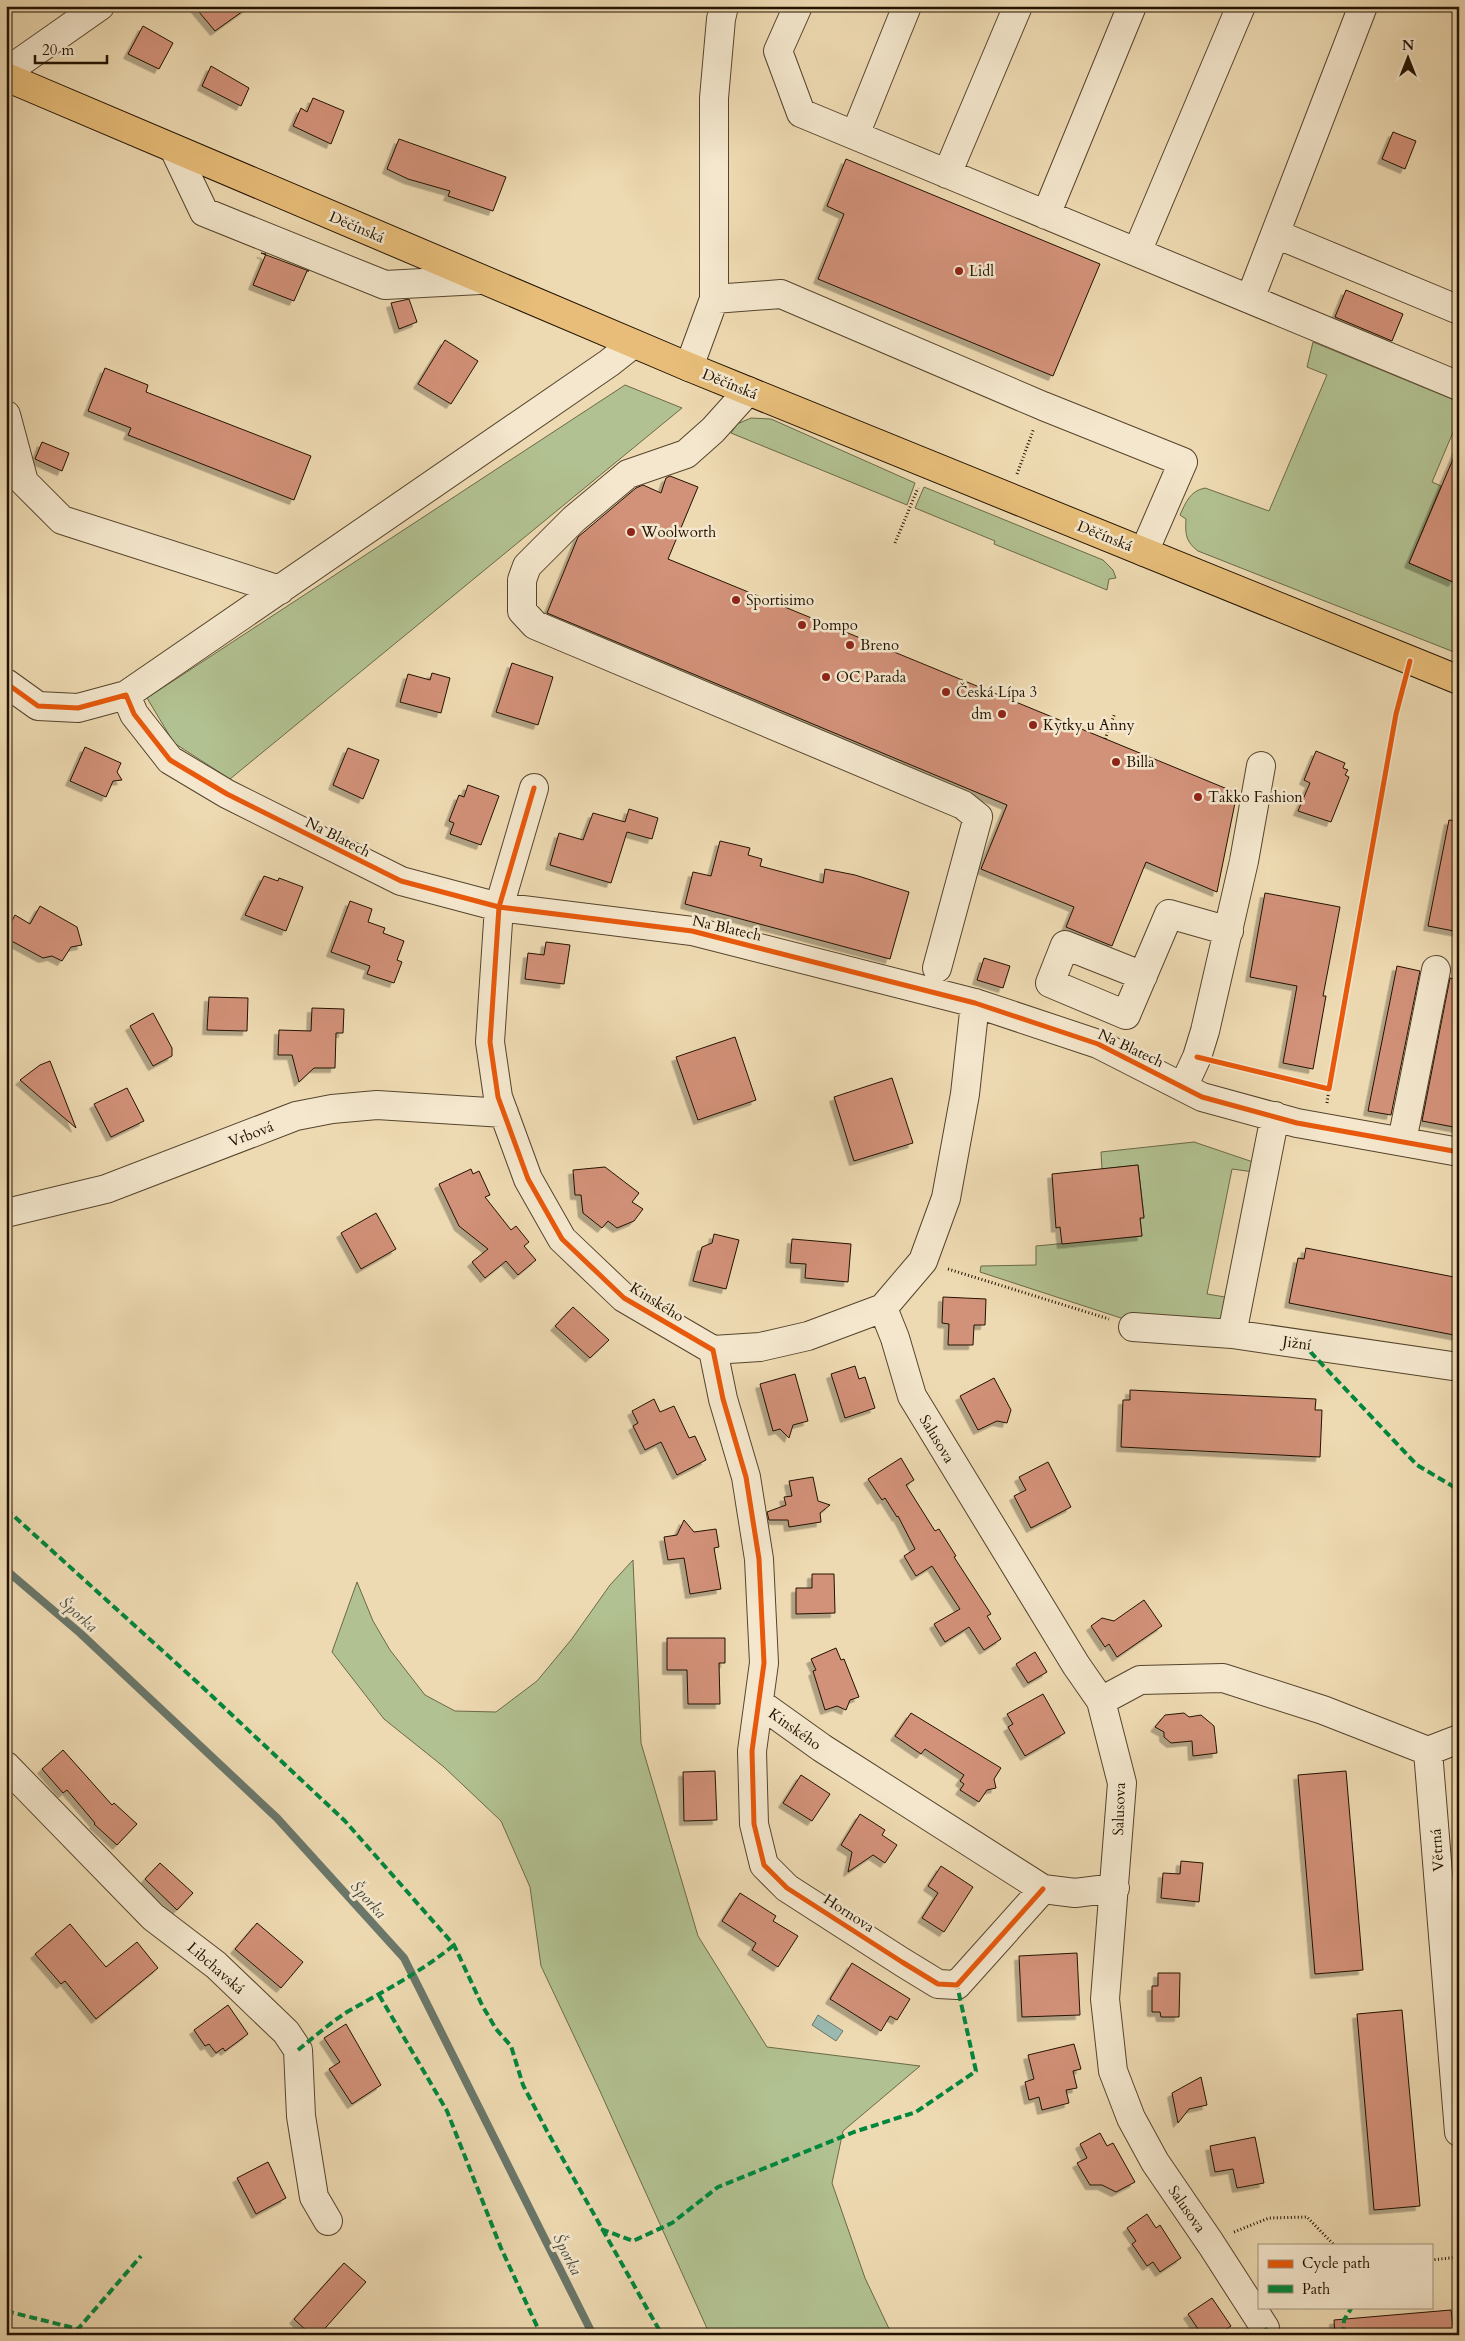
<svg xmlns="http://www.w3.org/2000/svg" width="1465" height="2341" viewBox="0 0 1465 2341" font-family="Cardo,serif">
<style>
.green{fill:#b2c191;stroke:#6a6a48}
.water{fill:#9abab1;stroke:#6a776a}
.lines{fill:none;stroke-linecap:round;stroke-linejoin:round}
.stream{stroke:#6a776a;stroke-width:8}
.building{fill:#d29179;stroke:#221200;filter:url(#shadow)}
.minor-casing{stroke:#55442c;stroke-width:30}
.major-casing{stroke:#221200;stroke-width:30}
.path{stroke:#221200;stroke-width:3;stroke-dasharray:1 2.5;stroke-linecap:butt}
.minor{stroke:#f4e7cd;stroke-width:28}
.major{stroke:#e7bd79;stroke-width:28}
.quiet{stroke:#00873e;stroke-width:4;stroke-dasharray:8 4;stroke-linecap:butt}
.cycleway-casing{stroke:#f4e7cd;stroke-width:8}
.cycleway{stroke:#e8590c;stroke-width:5}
.poi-dot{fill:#8f2418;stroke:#f4e7cd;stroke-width:2}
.labels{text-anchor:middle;stroke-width:5;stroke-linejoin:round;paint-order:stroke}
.street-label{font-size:15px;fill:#221200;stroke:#f4e7cd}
.poi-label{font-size:15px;fill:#221200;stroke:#f4e7cd;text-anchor:start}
.water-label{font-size:16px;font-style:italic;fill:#4c4d3e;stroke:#f4e7cd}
</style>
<defs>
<filter id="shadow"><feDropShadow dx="-4.5" dy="4.5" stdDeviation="0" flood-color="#0004"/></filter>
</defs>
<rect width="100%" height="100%" fill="#eedab2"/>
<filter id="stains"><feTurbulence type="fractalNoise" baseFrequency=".004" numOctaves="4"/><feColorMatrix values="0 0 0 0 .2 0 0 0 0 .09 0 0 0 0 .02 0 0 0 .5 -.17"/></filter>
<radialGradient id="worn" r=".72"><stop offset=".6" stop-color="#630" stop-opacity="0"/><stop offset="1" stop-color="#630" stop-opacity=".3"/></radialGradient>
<path class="green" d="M 1313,342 L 1459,402 L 1459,418 L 1432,482 L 1441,486 L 1409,563 L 1453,582 L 1459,569 L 1459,654 L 1198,551 C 1186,542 1185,534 1186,519 L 1180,515 C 1186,502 1190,491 1205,488 L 1269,511 L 1327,375 L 1307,367 Z
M 625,385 L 682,408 L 230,779 L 174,743 L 147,698 Z
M 751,418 L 771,419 L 915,483 L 907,505 L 731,433 L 737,424 Z
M 924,487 L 1103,560 L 1113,570 L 1116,578 L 1109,579 L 1107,590 L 994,544 L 995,541 L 915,508 Z
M 1194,1142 L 1256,1163 L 1254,1172 L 1232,1169 L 1207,1294 L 1231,1298 L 1221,1325 L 1124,1319 L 980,1272 L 981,1266 L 1036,1265 L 1036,1246 L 1142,1236 L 1140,1218 L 1144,1217 L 1138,1165 L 1102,1169 L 1101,1152 Z
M 633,1560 L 641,1743 L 698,1936 L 767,2047 L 920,2066 L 843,2131 L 832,2183 L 865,2278 L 892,2335 L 710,2335 L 599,2089 L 541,1966 L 530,1887 L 501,1821 L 444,1767 L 384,1719 L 332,1652 L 357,1582 L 373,1621 L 390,1650 L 425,1695 L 455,1711 L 496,1712 L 537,1681 L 571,1640 L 610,1585 Z"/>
<path class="water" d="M 818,2015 L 843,2031 L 836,2041 L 812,2025 Z"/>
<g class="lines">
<path class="stream" d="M 6,1570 L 80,1633 L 277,1818 L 404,1958 L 593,2335"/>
</g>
<path class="building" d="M 194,6 L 250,6 L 215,31 Z
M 143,26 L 173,43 L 159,69 L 128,54 Z
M 211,66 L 249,88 L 241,106 L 202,86 Z
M 313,98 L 344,111 L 331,144 L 293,126 L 301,108 L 307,112 Z
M 1393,132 L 1416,141 L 1405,169 L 1382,159 Z
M 399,139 L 506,177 L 493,211 L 448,196 L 450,191 L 408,179 L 387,169 Z
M 846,159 L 1100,264 L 1053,376 L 818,279 L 844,214 L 827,206 Z
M 261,253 L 309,271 L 307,271 L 294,301 L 253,285 L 266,254 Z
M 1346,290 L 1403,314 L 1392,341 L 1335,317 Z
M 409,299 L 417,322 L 399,329 L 391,303 Z
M 445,340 L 478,361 L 451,404 L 418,384 Z
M 105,368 L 148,385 L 146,392 L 311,456 L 294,500 L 128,435 L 131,428 L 88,411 Z
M 42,442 L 69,453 L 62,471 L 35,459 Z
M 1459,445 L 1459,569 L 1453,582 L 1409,563 Z
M 670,476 L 698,487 L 668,559 L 1237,793 L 1217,892 L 1146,862 L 1112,946 L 1066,927 L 1074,907 L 981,869 L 1007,805 L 547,613 L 578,537 L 636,488 L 643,485 L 661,493 L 666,478 Z
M 512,663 L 553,677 L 538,725 L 496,712 Z
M 432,673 L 450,678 L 441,713 L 400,702 L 408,674 L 430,680 Z
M 85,747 L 121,763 L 117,772 L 122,780 L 113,781 L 106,797 L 70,781 Z
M 348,748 L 379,760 L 363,799 L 333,785 Z
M 1316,751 L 1345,763 L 1343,768 L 1348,770 L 1345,775 L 1349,777 L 1331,822 L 1298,811 L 1310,783 L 1304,780 Z
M 468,785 L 499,796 L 481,845 L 450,834 L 454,823 L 449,821 L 459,795 L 464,797 Z
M 629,809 L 658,818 L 652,839 L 627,832 L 611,883 L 550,865 L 559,833 L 583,840 L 593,813 L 625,822 Z
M 1449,820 L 1459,821 L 1459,932 L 1428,926 Z
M 720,841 L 750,848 L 748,855 L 762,859 L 760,866 L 823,883 L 825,869 L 855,875 L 909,892 L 890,959 L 685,904 L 693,872 L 711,876 Z
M 264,876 L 278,881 L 279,878 L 303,887 L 286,931 L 245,915 Z
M 1265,893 L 1340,907 L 1323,996 L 1326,996 L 1313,1069 L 1283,1063 L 1297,986 L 1250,977 Z
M 350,901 L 372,909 L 368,922 L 385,928 L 383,933 L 404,941 L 397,960 L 402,962 L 394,983 L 367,974 L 370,966 L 331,952 Z
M 40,906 L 77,927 L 82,945 L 71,947 L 62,961 L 52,956 L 43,958 L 6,938 L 6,932 L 15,915 L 30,924 Z
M 546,942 L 570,945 L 564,984 L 525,979 L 528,953 L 544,955 Z
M 984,958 L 1010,966 L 1003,988 L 977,980 Z
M 1397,966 L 1420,971 L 1391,1115 L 1368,1111 Z
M 1450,978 L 1459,980 L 1459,1128 L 1422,1121 Z
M 209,997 L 248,998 L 247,1031 L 207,1030 Z
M 312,1008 L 344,1009 L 343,1033 L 336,1033 L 335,1068 L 314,1068 L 299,1082 L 292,1055 L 278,1055 L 279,1030 L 311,1031 Z
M 153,1013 L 172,1048 L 172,1056 L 153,1066 L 130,1026 Z
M 735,1037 L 756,1100 L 698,1120 L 676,1057 Z
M 50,1061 L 76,1128 L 20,1080 L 40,1065 Z
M 892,1078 L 913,1143 L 854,1161 L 834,1097 Z
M 127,1088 L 144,1121 L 111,1137 L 94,1104 Z
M 1138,1165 L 1144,1218 L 1140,1218 L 1142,1236 L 1062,1244 L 1060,1227 L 1056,1228 L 1052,1174 Z
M 605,1167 L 639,1193 L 632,1202 L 643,1209 L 634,1221 L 617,1228 L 608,1221 L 602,1228 L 583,1213 L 581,1195 L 575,1195 L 573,1170 Z
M 471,1169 L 473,1174 L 479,1171 L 490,1195 L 485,1197 L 511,1230 L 516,1226 L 529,1242 L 524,1246 L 536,1260 L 518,1275 L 506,1261 L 485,1278 L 472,1262 L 488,1249 L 459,1226 L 439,1184 Z
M 376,1213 L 396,1249 L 361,1269 L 341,1233 Z
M 714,1234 L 739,1240 L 726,1289 L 693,1281 L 702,1247 L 712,1243 Z
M 792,1239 L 851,1244 L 848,1282 L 805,1278 L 806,1264 L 790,1263 Z
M 1306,1248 L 1459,1278 L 1459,1336 L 1289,1303 L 1298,1258 L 1304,1259 Z
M 943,1297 L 986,1299 L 985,1325 L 974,1325 L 973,1345 L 948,1345 L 949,1324 L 942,1323 Z
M 573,1307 L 609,1340 L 590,1358 L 555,1326 Z
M 855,1366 L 859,1379 L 865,1377 L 875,1408 L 845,1418 L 831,1374 Z
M 795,1374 L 808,1421 L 793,1425 L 789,1438 L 780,1429 L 773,1431 L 760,1384 Z
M 994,1378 L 1011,1410 L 1007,1423 L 997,1421 L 978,1430 L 960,1396 Z
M 1130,1390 L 1316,1399 L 1315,1410 L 1322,1410 L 1320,1457 L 1121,1447 L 1123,1400 L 1130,1400 Z
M 654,1399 L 660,1412 L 674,1406 L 689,1438 L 695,1436 L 706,1460 L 677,1475 L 661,1442 L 645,1450 L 633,1426 L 638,1423 L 632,1411 Z
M 901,1458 L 914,1480 L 906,1485 L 935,1531 L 939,1529 L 956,1556 L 954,1557 L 991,1614 L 987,1616 L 1001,1639 L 984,1650 L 969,1627 L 945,1642 L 934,1624 L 960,1609 L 932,1566 L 916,1576 L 904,1556 L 915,1549 L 898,1516 L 897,1517 L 885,1498 L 882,1500 L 868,1479 Z
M 1048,1462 L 1071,1507 L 1031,1528 L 1014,1496 L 1026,1490 L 1019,1477 Z
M 813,1477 L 818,1501 L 830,1505 L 820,1513 L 821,1522 L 789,1527 L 788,1520 L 769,1520 L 767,1512 L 786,1505 L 784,1497 L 792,1496 L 789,1481 Z
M 684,1520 L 694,1532 L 716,1529 L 719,1547 L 714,1548 L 721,1589 L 690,1594 L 684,1558 L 668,1560 L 664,1537 L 677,1535 Z
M 812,1574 L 834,1574 L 835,1613 L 796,1614 L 796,1588 L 812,1588 Z
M 1144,1600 L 1162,1626 L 1117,1657 L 1109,1644 L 1105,1647 L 1091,1626 L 1102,1618 L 1114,1621 Z
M 667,1638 L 725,1638 L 725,1663 L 719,1663 L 720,1704 L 688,1704 L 687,1670 L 667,1670 Z
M 836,1648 L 841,1660 L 844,1659 L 859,1697 L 850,1700 L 846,1710 L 837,1706 L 825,1710 L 813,1671 L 816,1670 L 811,1659 Z
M 1035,1652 L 1047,1672 L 1028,1683 L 1016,1664 Z
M 1043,1694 L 1065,1733 L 1025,1756 L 1008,1727 L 1013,1724 L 1007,1714 Z
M 911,1713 L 1001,1768 L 994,1779 L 996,1788 L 987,1790 L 979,1802 L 960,1790 L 964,1784 L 960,1781 L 964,1775 L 925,1749 L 921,1754 L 895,1736 Z
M 1184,1713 L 1189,1717 L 1201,1715 L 1214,1726 L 1217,1753 L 1193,1756 L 1192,1741 L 1171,1743 L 1164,1737 L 1164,1732 L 1155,1727 L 1165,1715 Z
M 63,1750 L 112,1805 L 114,1803 L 137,1824 L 117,1845 L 94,1824 L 95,1823 L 67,1790 L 63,1793 L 42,1769 Z
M 715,1771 L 717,1820 L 684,1821 L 683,1772 Z
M 1346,1771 L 1363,1970 L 1315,1974 L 1298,1775 Z
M 801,1775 L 830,1794 L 812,1821 L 783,1803 Z
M 860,1814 L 885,1830 L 882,1835 L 897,1845 L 885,1863 L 873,1855 L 848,1872 L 852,1852 L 841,1845 Z
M 1181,1861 L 1203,1863 L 1199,1902 L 1161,1898 L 1163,1873 L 1180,1874 Z
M 160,1863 L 193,1893 L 177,1910 L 145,1879 Z
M 941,1866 L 973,1887 L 944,1932 L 922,1918 L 938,1893 L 928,1886 Z
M 740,1893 L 776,1916 L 773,1921 L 798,1936 L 778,1967 L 752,1950 L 756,1943 L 722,1921 Z
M 257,1923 L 303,1962 L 281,1988 L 235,1949 Z
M 70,1924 L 106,1967 L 137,1942 L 158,1968 L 96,2019 L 65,1981 L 61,1984 L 35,1954 Z
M 1077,1953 L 1080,2015 L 1022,2017 L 1019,1956 Z
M 852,1963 L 910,1999 L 897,2020 L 890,2016 L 881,2031 L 830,1999 Z
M 1158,1973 L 1180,1973 L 1179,2017 L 1161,2017 L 1160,2012 L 1152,2012 L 1152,1986 L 1158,1986 Z
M 228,2005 L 248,2034 L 225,2051 L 223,2048 L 216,2053 L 209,2044 L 205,2046 L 194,2030 Z
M 1402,2010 L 1420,2206 L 1374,2210 L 1357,2014 Z
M 346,2024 L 381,2085 L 352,2104 L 329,2069 L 340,2062 L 324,2038 Z
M 1074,2044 L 1081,2069 L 1073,2071 L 1077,2088 L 1066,2090 L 1069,2103 L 1042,2110 L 1039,2097 L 1029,2100 L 1025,2082 L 1034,2079 L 1028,2055 Z
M 1201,2077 L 1207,2105 L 1189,2109 L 1178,2123 L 1172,2093 Z
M 1100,2133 L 1107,2146 L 1113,2143 L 1135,2182 L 1116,2192 L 1102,2185 L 1090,2185 L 1077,2163 L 1087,2158 L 1080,2144 Z
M 1255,2137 L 1264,2183 L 1237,2188 L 1233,2169 L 1215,2172 L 1210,2146 Z
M 268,2162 L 286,2198 L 256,2214 L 237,2178 Z
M 1147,2214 L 1156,2228 L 1160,2225 L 1181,2258 L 1160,2272 L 1153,2262 L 1147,2266 L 1132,2244 L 1136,2241 L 1127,2228 Z
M 344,2263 L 366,2282 L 319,2335 L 311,2335 L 294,2319 Z
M 1212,2298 L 1231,2326 L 1218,2335 L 1202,2335 L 1188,2314 Z
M 1451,2310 L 1454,2335 L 1335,2335 L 1334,2320 Z"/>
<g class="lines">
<defs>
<path id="minor" d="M 798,6 L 778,51 L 801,113 L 1459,386
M 6,72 L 100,6
M 855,135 L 907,6
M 174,149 L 204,212 L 385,285 L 480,280
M 947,174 L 1018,6
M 1046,215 L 1132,6
M 1276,234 L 1459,310
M 1137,252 L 1241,6
M 714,299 L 781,294 L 1043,406 L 1183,462 L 1144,552
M 1250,299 L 1363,6
M 689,367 L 714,299 L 714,98 L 721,19 L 724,6
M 748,391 L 713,430 L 686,454 L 628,474 L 574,519 L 527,566 L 522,580 L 522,611 L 535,625 L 963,805 L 978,817 L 937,968
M 6,415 L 24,482 L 62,520 L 280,590
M 6,683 L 38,706 L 78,708 L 126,695 L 134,714 L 170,760 L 227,794 L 401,881 L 499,907 L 692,931 L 975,1003 L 1098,1044 L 1202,1097 L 1297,1123 L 1459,1152
M 126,695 L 609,363 L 633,344
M 534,788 L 499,907 L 490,1042 L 498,1097 L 528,1179 L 562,1239 L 624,1298 L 713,1350 L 723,1399 L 746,1477 L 759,1559 L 764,1663 L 752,1751 L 754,1824 L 764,1865 L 787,1888 L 902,1962 L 938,1984 L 957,1985 L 1043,1889
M 1143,976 L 1065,945 L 1050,983 L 1126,1015 L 1169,914 L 1229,931
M 1183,1087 L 1197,1057 L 1205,1031 L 1244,861 L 1261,766
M 1402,1141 L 1436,970
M 6,1213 L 106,1189 L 296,1116 L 332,1109 L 377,1105 L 504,1113
M 883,1308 L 895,1338 L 912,1396 L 1076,1665 L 1101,1701 L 1122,1783 L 1105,1999 L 1113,2071 L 1131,2118 L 1155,2162 L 1211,2244 L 1265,2328
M 1133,1327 L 1232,1334 L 1459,1367
M 1232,1334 L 1275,1116
M 713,1350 L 760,1347 L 808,1336 L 883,1308 L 923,1261 L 946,1198 L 965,1094 L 975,1003
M 1101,1701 L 1140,1680 L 1223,1678 L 1323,1710 L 1428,1751
M 759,1703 L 822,1748 L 1043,1889 L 1075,1893 L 1115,1888
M 1459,1739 L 1428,1751 L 1459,2132
M 6,1766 L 153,1917 L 216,1965 L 286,2032 L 298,2050 L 301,2116 L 314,2197 L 328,2221"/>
<path id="major" d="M 6,77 L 689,367 L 1459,680"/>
</defs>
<use href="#minor" class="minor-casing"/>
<use href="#major" class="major-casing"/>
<path class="path" d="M 1017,474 L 1034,428
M 895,543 L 918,488
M 1105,739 L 1115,713
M 1327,1103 L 1329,1089
M 948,1269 L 1109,1319
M 1234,2232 L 1269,2218 L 1307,2217 L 1334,2245
M 1431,2260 L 1459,2257"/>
<use href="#minor" class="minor"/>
<use href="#major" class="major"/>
<path class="quiet" d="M 1302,1343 L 1417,1465 L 1459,1490
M 6,1509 L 197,1682 L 345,1821 L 454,1945 L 482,2005 L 496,2029 L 511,2046 L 523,2085 L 547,2131 L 662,2335
M 379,1995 L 447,2111 L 501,2248 L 541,2335
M 298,2050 C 314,2037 330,2023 347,2012 C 384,1991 421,1972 454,1945
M 601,2229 L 633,2241 L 672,2223 L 718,2187 L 854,2132 L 916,2112 L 976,2071 L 957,1985
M 6,2311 L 78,2329 L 141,2256
M 1265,2328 L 1268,2335
M 1343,2335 L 1344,2320 L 1352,2307"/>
<defs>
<path id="cycleway" d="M 6,683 L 38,706 L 78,708 L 126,695 L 134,714 L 170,760 L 227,794 L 401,881 L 499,907 L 692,931 L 975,1003 L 1098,1044 L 1202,1097 L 1297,1123 L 1459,1152
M 534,788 L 499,907 L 490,1042 L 498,1097 L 528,1179 L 562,1239 L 624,1298 L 713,1350 L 723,1399 L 746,1477 L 759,1559 L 764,1663 L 752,1751 L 754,1824 L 764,1865 L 787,1888 L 902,1962 L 938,1984 L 957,1985 L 1043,1889
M 1197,1057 L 1329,1089 L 1396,714 L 1410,661"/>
</defs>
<use href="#cycleway" class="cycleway-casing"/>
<use href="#cycleway" class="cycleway"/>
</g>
<g class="poi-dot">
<circle cx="959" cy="271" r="5"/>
<circle cx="631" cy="532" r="5"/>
<circle cx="736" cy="600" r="5"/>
<circle cx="802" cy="625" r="5"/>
<circle cx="850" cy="645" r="5"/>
<circle cx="826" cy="677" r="5"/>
<circle cx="946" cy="692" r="5"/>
<circle cx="1002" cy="714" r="5"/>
<circle cx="1033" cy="725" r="5"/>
<circle cx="1116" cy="762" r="5"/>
<circle cx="1198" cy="797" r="5"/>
</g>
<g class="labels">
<g class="street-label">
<text transform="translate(357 227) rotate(23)" y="5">Děčínská</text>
<text transform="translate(730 384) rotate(22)" y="5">Děčínská</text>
<text transform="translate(1105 536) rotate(22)" y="5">Děčínská</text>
<text transform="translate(338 837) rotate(27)" y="5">Na Blatech</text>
<text transform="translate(727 928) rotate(13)" y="5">Na Blatech</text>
<text transform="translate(1131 1048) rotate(25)" y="5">Na Blatech</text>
<text transform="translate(251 1134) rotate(-21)" y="5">Vrbová</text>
<text transform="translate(657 1302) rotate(32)" y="5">Kinského</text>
<text transform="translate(1297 1343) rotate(8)" y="5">Jižní</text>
<text transform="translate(937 1439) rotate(59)" y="5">Salusova</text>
<text transform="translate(795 1729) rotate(35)" y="5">Kinského</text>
<text transform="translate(1119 1809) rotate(-88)" y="5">Salusova</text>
<text transform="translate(1437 1850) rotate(-94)" y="5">Větrná</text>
<text transform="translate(849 1913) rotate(33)" y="5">Hornova</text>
<text transform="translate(216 1968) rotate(41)" y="5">Libchavská</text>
<text transform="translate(1187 2209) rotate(55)" y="5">Salusova</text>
</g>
<g class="poi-label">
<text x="969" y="276">Lidl</text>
<text x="641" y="537">Woolworth</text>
<text x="746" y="605">Sportisimo</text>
<text x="812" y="630">Pompo</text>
<text x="860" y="650">Breno</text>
<text x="836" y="682">OC Parada</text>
<text x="956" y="697">Česká Lípa 3</text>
<text x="992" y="719" text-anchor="end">dm</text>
<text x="1043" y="730">Kytky u Anny</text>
<text x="1126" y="767">Billa</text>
<text x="1208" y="802">Takko Fashion</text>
</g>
<g class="water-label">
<text transform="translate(79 1614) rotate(41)" y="6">Šporka</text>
<text transform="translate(369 1899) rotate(48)" y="6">Šporka</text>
<text transform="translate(568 2254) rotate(63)" y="6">Šporka</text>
</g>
</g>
<rect width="1465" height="2341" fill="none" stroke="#eedab2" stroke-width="25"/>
<rect x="8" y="8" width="1450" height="2326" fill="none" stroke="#221200" stroke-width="2.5"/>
<rect x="12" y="12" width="1440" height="2316" fill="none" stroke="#221200"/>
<rect x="1258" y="2244" width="175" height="65" fill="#f4e7cd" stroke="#a0927b"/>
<rect x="1268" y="2260" width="25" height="8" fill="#e8590c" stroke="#a0927b"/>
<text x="1302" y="2268" font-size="15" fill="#221200">Cycle path</text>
<rect x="1268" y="2285" width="25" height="8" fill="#00873e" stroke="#a0927b"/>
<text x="1302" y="2294" font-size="15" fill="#221200">Path</text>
<g transform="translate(1408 58)" stroke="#f4e7cd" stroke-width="4" paint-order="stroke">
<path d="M0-4L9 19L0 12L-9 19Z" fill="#221200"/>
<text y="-8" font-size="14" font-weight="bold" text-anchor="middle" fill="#221200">N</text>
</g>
<path d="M35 55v8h72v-8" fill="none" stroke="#221200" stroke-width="2.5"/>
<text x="42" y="55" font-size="15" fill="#221200" stroke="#f4e7cd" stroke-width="4" paint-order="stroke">20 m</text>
<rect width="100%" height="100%" filter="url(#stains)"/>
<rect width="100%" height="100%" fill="url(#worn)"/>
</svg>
